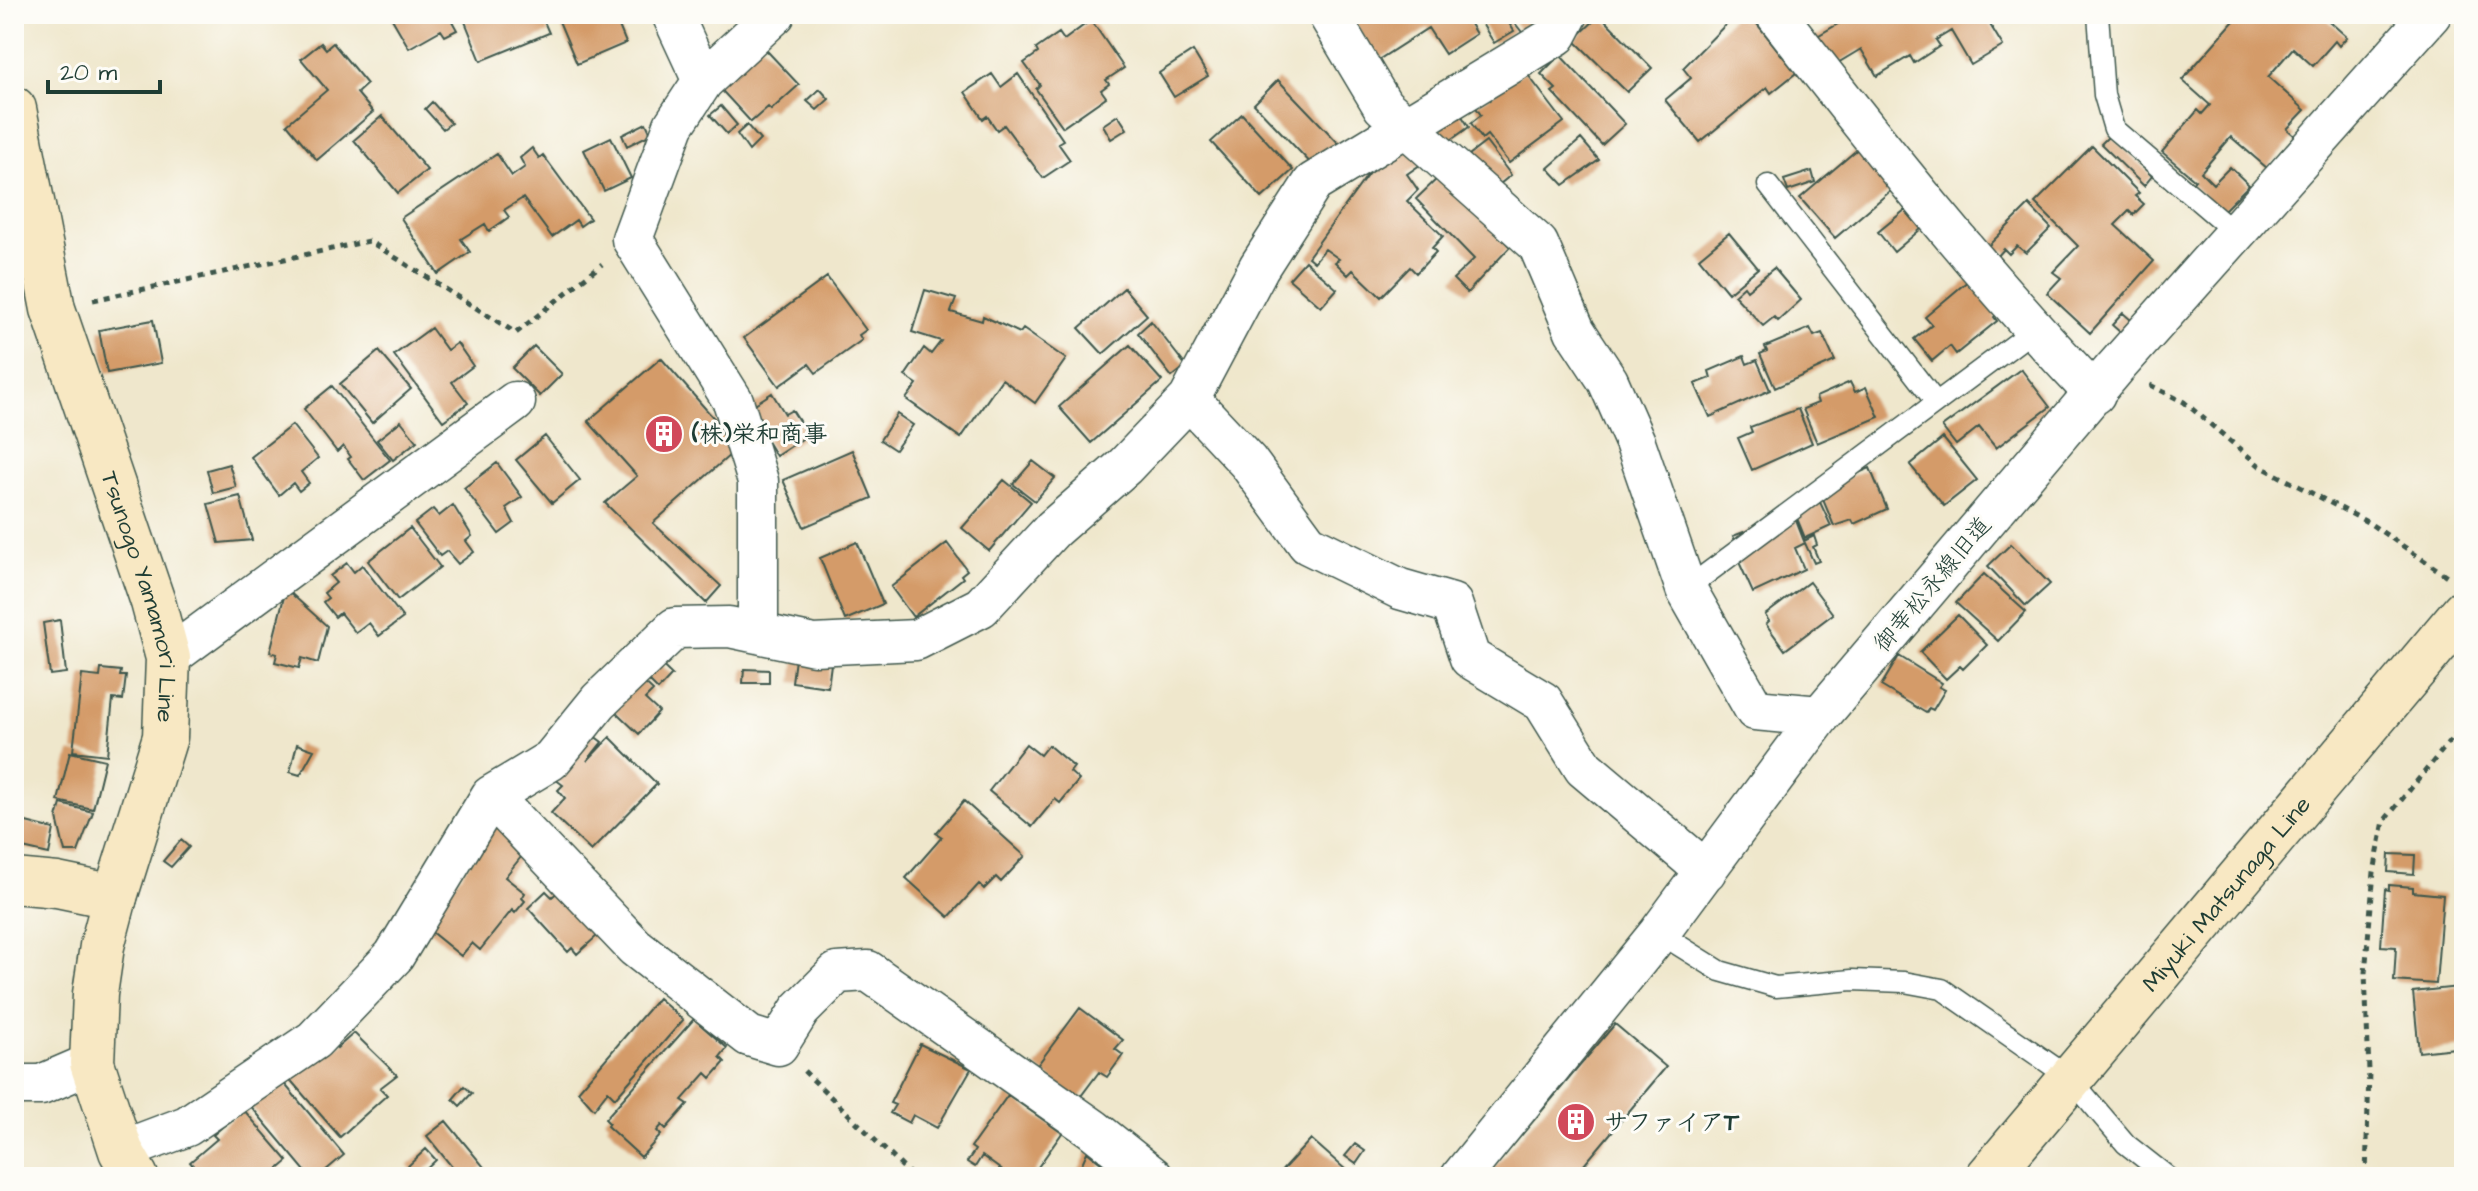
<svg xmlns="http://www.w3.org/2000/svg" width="2478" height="1191" viewBox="0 0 2478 1191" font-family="'Architects Daughter','Klee One',sans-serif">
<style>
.building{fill:#d49b69}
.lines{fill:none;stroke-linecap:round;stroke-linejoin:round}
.lane-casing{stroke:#3e564b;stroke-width:23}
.street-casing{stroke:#3e564b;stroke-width:43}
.secondary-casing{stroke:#3e564b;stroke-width:47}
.path{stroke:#3e564b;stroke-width:5;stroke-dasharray:6 6;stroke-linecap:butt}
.lane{stroke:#fff;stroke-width:20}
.street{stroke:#fff;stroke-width:40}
.secondary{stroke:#f8e8c3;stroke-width:44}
.labels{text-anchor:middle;stroke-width:6;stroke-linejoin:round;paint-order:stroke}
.poi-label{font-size:24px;font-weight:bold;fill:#1f3d34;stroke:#fdfcf7;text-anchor:start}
.street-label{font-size:24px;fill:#1f3d34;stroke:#fdfcf7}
</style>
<rect width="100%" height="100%" fill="#fdfcf7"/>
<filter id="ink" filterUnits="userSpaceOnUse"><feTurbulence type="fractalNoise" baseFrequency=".0125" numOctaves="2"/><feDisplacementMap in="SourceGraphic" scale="16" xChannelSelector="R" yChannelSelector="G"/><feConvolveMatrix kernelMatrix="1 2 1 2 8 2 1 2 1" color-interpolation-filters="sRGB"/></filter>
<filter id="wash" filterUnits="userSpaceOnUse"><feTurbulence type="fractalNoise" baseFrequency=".006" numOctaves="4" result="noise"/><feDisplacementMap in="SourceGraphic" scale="32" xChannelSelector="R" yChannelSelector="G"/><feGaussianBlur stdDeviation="1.8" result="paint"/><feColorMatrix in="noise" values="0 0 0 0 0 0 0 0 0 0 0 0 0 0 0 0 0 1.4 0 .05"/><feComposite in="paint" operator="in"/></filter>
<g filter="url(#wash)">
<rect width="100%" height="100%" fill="#efe7cc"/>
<g id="blocks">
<path class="building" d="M 396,14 L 448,14 L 457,30 L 445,36 L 441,30 L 409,48 L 391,17 Z
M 462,14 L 548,14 L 542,17 L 549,33 L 481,61 Z
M 556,14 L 647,14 L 619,26 L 626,43 L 577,64 Z
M 1351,14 L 1464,14 L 1476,34 L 1445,54 L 1428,28 L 1375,62 Z
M 1476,14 L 1503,14 L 1514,31 L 1494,43 Z
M 1525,14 L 1544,14 L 1548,20 L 1525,36 L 1514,22 Z
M 1736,14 L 1749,14 L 1796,73 L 1771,93 L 1767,87 L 1700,142 L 1665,100 L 1691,78 L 1683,68 Z
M 1855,14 L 1991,14 L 1986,18 L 2003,46 L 1971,65 L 1951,31 L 1936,40 L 1940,46 L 1914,63 L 1910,56 L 1877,76 L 1861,49 L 1836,64 L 1809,41 Z
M 2240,14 L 2321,14 L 2347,37 L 2339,46 L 2335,41 L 2313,66 L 2293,48 L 2268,77 L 2305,110 L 2287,129 L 2295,136 L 2267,168 L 2231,137 L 2201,172 L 2213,184 L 2230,167 L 2249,185 L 2221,213 L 2191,183 L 2195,180 L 2162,152 L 2198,110 L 2202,114 L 2210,105 L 2182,80 Z
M 1600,15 L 1652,68 L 1627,92 L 1574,40 Z
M 1091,20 L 1124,68 L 1106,80 L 1109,84 L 1101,90 L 1106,97 L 1063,127 L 1036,89 L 1040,85 L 1024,63 L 1038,53 L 1036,49 L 1059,33 L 1064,40 Z
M 754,37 L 799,85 L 771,110 L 768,107 L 751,122 L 713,81 Z
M 321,43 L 326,49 L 333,43 L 367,84 L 357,93 L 373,112 L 317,160 L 287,124 L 327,90 L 301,59 Z
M 1193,51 L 1208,76 L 1174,97 L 1159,73 Z
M 1560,55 L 1625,124 L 1602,145 L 1552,92 L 1556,89 L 1541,74 Z
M 1525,71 L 1564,122 L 1509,163 L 1487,135 L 1482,139 L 1471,123 L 1481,115 L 1475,106 Z
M 992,74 L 1001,87 L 1018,74 L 1063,140 L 1058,143 L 1070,160 L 1043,178 L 1004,125 L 997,130 L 987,116 L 983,119 L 965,92 Z
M 1278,80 L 1345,150 L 1320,173 L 1254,104 Z
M 820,89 L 829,99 L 817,110 L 807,101 Z
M 432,102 L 451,123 L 443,129 L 425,109 Z
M 721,106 L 737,125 L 727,134 L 710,115 Z
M 1458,110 L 1469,127 L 1448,142 L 1437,125 Z
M 1242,114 L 1293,170 L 1262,198 L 1211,142 Z
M 1118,115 L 1127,129 L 1111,139 L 1103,125 Z
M 382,116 L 427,170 L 398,193 L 354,140 Z
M 646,123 L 651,134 L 627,146 L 622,135 Z
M 747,125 L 760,140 L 749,151 L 737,134 Z
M 2110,135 L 2152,176 L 2144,186 L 2101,144 Z
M 611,137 L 631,178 L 604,191 L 584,150 Z
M 1581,139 L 1599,160 L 1564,185 L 1548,168 Z
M 1486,142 L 1511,175 L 1495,188 L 1469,155 Z
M 1407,143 L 1424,162 L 1407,174 L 1418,190 L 1407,201 L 1443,236 L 1432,248 L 1436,252 L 1416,273 L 1410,267 L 1381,297 L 1353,270 L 1348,275 L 1335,262 L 1339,259 L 1325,249 L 1314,262 L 1308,257 L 1369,173 Z
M 2092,146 L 2139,193 L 2135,196 L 2144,204 L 2133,215 L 2129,211 L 2115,225 L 2154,261 L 2090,333 L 2047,293 L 2061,278 L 2053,272 L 2078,246 L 2035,203 Z
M 532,148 L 539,158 L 543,155 L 590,219 L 580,226 L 576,220 L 552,237 L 523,198 L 504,210 L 509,217 L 489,231 L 485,224 L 461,239 L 470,252 L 438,274 L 401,218 L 497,154 L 512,176 L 525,167 L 520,158 Z
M 1859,148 L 1894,188 L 1835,238 L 1800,198 Z
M 1812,171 L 1815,182 L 1788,191 L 1784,180 Z
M 1441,175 L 1510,247 L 1467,293 L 1453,279 L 1474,259 L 1416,199 Z
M 2029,205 L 2051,228 L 2026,253 L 2017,246 L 2009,254 L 2004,249 L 1997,257 L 1987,247 Z
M 1905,210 L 1921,229 L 1894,252 L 1878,232 Z
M 1729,233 L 1758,268 L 1728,293 L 1699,258 Z
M 1305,261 L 1337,289 L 1321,307 L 1289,279 Z
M 1774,268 L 1801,300 L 1778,321 L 1774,317 L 1763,326 L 1734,295 L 1744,286 L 1747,290 Z
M 827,277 L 866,330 L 859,335 L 862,340 L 816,373 L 809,364 L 779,386 L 744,338 Z
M 1969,280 L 1997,314 L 1994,317 L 1997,321 L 1956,354 L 1950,346 L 1932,361 L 1914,339 L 1932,325 L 1925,317 Z
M 1124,288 L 1147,315 L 1103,354 L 1079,328 Z
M 925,290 L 956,299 L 951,312 L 982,321 L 983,316 L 1020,333 L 1023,329 L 1066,359 L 1035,403 L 1002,379 L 961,438 L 906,399 L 917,384 L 905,376 L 924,348 L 931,354 L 941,341 L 912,332 Z
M 2123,313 L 2131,320 L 2120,332 L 2112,325 Z
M 153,320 L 161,363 L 107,373 L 99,330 Z
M 1151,321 L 1186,366 L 1172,377 L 1138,333 Z
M 431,328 L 447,350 L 457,343 L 473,366 L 452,382 L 468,403 L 443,421 L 394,355 Z
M 1810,328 L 1814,336 L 1822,333 L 1835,361 L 1775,388 L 1760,354 L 1767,351 L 1765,347 Z
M 1130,345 L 1162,381 L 1091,443 L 1059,407 Z
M 534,346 L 562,374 L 540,396 L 512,368 Z
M 379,351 L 411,389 L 372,423 L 340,384 Z
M 1744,356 L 1747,364 L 1757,360 L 1770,390 L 1710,417 L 1695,384 L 1711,378 L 1709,371 Z
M 661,358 L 739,447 L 653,523 L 721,586 L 706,603 L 605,503 L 637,476 L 588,421 Z
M 2021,369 L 2050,407 L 1996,448 L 1979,427 L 1956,445 L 1942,427 Z
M 1850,382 L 1855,392 L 1866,387 L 1879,417 L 1817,443 L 1803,409 L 1818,403 L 1816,397 Z
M 332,386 L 390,460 L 364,480 L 348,459 L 351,457 L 343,446 L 337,452 L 304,409 Z
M 772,393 L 785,414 L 792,410 L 808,435 L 776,456 L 747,409 Z
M 1798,409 L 1812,443 L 1752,470 L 1738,438 L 1752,432 L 1750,427 Z
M 897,414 L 913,425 L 895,450 L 880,440 Z
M 401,421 L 417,441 L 393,460 L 377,440 Z
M 292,425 L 318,458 L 301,472 L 309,483 L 299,491 L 293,483 L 279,495 L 251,457 Z
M 545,436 L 580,480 L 552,503 L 516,460 Z
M 1943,438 L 1977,480 L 1944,506 L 1910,465 Z
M 852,450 L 872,498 L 804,527 L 783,480 Z
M 1033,461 L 1055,478 L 1035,501 L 1013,484 Z
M 497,463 L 522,497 L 506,508 L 514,523 L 499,534 L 464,488 Z
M 229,464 L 236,487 L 213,493 L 207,470 Z
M 1870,468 L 1887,509 L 1854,524 L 1852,520 L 1834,526 L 1819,490 Z
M 1004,480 L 1031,502 L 989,551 L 962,528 Z
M 240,496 L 252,540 L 219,543 L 208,504 Z
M 1819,500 L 1831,526 L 1805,538 L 1794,511 Z
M 453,505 L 472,536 L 466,541 L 474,552 L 458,564 L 447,551 L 440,556 L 415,523 L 433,509 L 439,516 Z
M 1793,513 L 1804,541 L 1814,536 L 1817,545 L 1813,547 L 1819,561 L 1814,563 L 1805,543 L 1795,548 L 1804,569 L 1753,593 L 1734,551 L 1739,549 L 1733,536 Z
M 410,528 L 440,567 L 398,600 L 368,561 Z
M 857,542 L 883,604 L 845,620 L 820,558 Z
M 947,543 L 967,570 L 961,575 L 963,578 L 913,617 L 891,587 Z
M 2011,544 L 2050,584 L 2026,606 L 1988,566 Z
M 347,563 L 354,572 L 362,565 L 403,618 L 379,636 L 369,623 L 356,633 L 340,613 L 335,617 L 323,602 L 328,598 L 324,593 L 336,583 L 330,576 Z
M 1984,574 L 2026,612 L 1998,641 L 1956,603 Z
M 1809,582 L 1833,614 L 1785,650 L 1766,624 L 1769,621 L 1765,615 Z
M 286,589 L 327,626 L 318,663 L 302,658 L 299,668 L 275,662 L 277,654 L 270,652 Z
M 1958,615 L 1987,645 L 1963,669 L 1960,666 L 1946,679 L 1920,652 Z
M 60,620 L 66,673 L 50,675 L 43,623 Z
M 646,650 L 672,675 L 658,690 L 632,664 Z
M 1899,656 L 1942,683 L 1939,687 L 1945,690 L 1933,710 L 1929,708 L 1926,713 L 1881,686 Z
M 795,659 L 831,664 L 828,687 L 792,682 Z
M 626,666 L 653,691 L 645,699 L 659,712 L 639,734 L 598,695 Z
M 101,669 L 121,671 L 120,676 L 126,676 L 123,700 L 113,699 L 107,755 L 73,751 L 82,675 L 100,677 Z
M 744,669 L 769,670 L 769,683 L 743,683 Z
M 578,724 L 602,742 L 587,761 L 610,737 L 657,784 L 591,851 L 551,813 L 565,798 L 558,790 L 563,785 L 543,770 Z
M 297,744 L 314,750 L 300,775 L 290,772 Z
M 1026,744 L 1040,755 L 1048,745 L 1074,767 L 1070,772 L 1079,780 L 1060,803 L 1055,799 L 1032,827 L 989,791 Z
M 70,752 L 105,760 L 93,809 L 58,801 Z
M 964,801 L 1025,856 L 1001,882 L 996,877 L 984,889 L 979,884 L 949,917 L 906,878 L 942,837 L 936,833 Z
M 61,804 L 93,812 L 78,852 L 65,852 L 57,818 Z
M 14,819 L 54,829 L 49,854 L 14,846 Z
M 499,822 L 529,847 L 505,877 L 525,893 L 522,898 L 525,901 L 515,913 L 512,910 L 480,950 L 472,943 L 461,956 L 424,926 Z
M 181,840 L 189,847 L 171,867 L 163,861 Z
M 2389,854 L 2415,855 L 2414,874 L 2388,872 Z
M 2389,885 L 2413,887 L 2413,892 L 2443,895 L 2436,984 L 2394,981 L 2396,947 L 2381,946 L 2385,889 L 2389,890 Z
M 560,890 L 597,936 L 577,954 L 572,948 L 568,952 L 528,908 L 546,891 L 552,897 Z
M 14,980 L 21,981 L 19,1010 L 14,1010 Z
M 2458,987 L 2464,1047 L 2419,1052 L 2413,992 Z
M 658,998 L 683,1020 L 615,1098 L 608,1091 L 594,1109 L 578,1091 Z
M 1080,1008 L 1123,1040 L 1115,1049 L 1123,1055 L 1107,1077 L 1099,1072 L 1078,1100 L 1036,1067 Z
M 694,1019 L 727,1048 L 720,1057 L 725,1062 L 711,1078 L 706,1073 L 682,1100 L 688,1104 L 666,1129 L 662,1125 L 657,1131 L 661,1135 L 641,1157 L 607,1126 L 609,1123 L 605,1119 Z
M 1615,1024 L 1666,1067 L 1574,1177 L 1486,1177 Z
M 322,1032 L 337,1048 L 354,1033 L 397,1075 L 380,1088 L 387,1095 L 340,1137 L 280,1068 Z
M 920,1044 L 971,1069 L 937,1128 L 913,1115 L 909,1123 L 890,1113 L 895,1105 L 890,1103 Z
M 277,1075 L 344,1155 L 318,1177 L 310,1177 L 249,1104 Z
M 464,1086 L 472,1093 L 460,1106 L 453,1099 Z
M 1008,1095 L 1062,1133 L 1031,1177 L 1011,1177 L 982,1156 L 975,1167 L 967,1162 L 975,1150 L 971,1147 Z
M 243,1109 L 288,1161 L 269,1177 L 203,1177 L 190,1162 L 217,1139 L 213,1135 Z
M 446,1121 L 484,1167 L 472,1177 L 460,1177 L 427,1136 Z
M 1311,1139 L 1346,1170 L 1340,1177 L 1276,1177 Z
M 1355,1144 L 1365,1151 L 1356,1164 L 1345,1156 Z
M 426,1149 L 436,1160 L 418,1177 L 408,1166 Z
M 1087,1152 L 1102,1164 L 1096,1177 L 1076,1177 Z"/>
</g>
</g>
<g filter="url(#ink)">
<use href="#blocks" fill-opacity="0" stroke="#3e564b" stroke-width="2"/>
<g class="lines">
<defs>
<path id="lane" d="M 2098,14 L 2104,95 L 2114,129 L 2237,234
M 1768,185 L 1935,401
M 1686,589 L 2034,330
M 1659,933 L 1720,971 L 1776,987 L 1852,980 L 1904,982 L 1942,989 L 2070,1078 L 2126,1144 L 2168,1177"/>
<path id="street" d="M 672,14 L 703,81
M 1328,14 L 1383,106 L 1538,244 L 1575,331 L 1608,381 L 1635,442 L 1686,589 L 1755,710 L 1820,716
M 1776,14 C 1877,144 1980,274 2095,394
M 1189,399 L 1248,462 L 1308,544 L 1400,589 L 1452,604 L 1470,658 L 1543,702 L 1584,768 L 1706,871
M 758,633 L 758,481 L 733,401 L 632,239 L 674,125 L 703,81 L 775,14
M 168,658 L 515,402
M 491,796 L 635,947 L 749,1036 L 778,1045 L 800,1010 L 837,973 L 868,971 L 1093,1129 L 1153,1177
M 14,1085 L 41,1085 L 92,1063
M 121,1151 L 187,1126 L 314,1040 L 394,956 L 491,796 L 551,760 L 599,701 L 675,628 L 729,627 L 814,645 L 916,640 L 981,607 L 1053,529 L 1125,466 L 1189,399 L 1259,267 L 1313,183 L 1557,35 L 1568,14
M 1461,1177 L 1659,933 L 1820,716 L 2115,368 L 2431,14"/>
<g id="secondary">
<path id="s1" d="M 14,109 L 53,309 L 153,602 L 168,658 L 165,737 L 115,897 L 102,946 L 95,994 L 92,1063 L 121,1151 L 136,1177"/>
<path d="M 14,881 L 57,885 L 115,897"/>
<path id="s2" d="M 1988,1177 L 2464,611"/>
</g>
</defs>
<use href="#lane" class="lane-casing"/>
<use href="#street" class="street-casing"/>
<use href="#secondary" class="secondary-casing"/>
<path class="path" d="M 93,300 L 369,241 L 516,333 L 602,264
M 2150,385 L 2184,402 L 2260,466 L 2369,523 L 2447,576
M 804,1071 L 913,1177
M 2366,1177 L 2369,1071 L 2365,973 L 2374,872 L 2384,821 L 2464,724"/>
<use href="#lane" class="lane"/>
<use href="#street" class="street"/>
<use href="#secondary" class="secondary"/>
</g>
</g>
<defs>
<symbol id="building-disc" viewBox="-11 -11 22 22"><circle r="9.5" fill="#d1495b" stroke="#fdfcf7"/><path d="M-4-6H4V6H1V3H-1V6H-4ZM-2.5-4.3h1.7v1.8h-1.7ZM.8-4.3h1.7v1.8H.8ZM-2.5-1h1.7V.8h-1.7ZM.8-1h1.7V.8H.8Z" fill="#fff"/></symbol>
</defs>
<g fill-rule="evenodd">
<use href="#building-disc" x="642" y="412" width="44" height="44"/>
<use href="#building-disc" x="1554" y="1100" width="44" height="44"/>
</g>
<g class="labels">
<g class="poi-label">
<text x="692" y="442">(株)栄和商事</text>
<text x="1604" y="1130">サファイアT</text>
</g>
<g class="street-label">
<text transform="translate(1932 584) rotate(-50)" y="8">御幸松永線旧道</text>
<text dy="8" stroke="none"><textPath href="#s1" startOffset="506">Tsunogo Yamamori Line</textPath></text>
<text dy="8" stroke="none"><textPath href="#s2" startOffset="370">Miyuki Matsunaga Line</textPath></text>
</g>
</g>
<rect width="2478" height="1191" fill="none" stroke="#fdfcf7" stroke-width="48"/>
<path d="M48 80v12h112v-12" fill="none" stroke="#1f3d34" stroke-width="4"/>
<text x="60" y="80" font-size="24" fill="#1f3d34" stroke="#fdfcf7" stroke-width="6" paint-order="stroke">20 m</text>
</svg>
